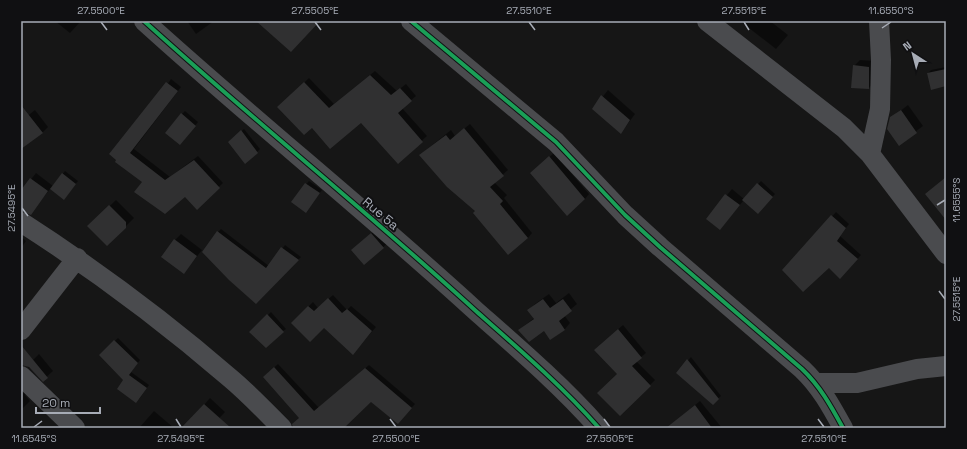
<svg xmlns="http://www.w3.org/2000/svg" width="967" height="449" viewBox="0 0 967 449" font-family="'Space Grotesk',sans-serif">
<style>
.shadow{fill:#0007}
.building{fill:#303031}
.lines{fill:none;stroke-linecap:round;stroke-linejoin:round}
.minor{stroke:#4a4b4e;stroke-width:20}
.cycleway-casing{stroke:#101012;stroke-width:6}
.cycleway{stroke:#1a9f57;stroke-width:4}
.ticks{fill:none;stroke:#a7acb6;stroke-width:1.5}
.labels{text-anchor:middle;stroke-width:4;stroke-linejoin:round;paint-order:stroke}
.street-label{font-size:13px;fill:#a7acb6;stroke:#101012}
.neatline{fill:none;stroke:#a7acb6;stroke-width:1.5}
.ticks-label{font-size:10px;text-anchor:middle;fill:#a7acb6}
</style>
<rect width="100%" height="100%" fill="#161616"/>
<path class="shadow" d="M 55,21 L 81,21 L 70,33 Z
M 187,21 L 214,21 L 196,34 Z
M 740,21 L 770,21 L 788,35 L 776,49 Z
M 860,60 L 875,61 L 874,82 L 869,88 L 854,66 Z
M 946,67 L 946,85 L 928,73 L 931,70 Z
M 375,71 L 397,91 L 406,84 L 416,96 L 402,108 L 427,136 L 398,162 L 361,122 L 312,126 L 279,107 L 309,78 L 334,104 Z
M 171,79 L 181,87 L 134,149 L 170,177 L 198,156 L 223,183 L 197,208 L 185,196 L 143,182 L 116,161 Z
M 608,90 L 635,114 L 621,133 L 593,109 Z
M 908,105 L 923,126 L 899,144 L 891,118 Z
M 35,110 L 48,127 L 42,133 L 21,143 L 21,121 Z
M 185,111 L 198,122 L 183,141 L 182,114 Z
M 470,124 L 508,170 L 494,182 L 507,195 L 504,198 L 532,233 L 528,238 L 476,211 L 420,155 L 451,130 L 455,136 Z
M 244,129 L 260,149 L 246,163 L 232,139 Z
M 554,153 L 589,194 L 585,199 L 536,168 Z
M 65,171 L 78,181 L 64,198 L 51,188 L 30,213 L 21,210 L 21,192 L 36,173 L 53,186 Z
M 309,181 L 322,190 L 308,209 L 292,202 Z
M 761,181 L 775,194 L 758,213 L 744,200 L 720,229 L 707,219 L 732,189 L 744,199 Z
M 116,200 L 134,218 L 107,245 L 89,226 Z
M 836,212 L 849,224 L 840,236 L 861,255 L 844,274 L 828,267 L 784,270 Z
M 377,228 L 389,242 L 364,264 L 358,245 Z
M 221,229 L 269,266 L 285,245 L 301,257 L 256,303 L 218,232 Z
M 181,234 L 202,250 L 184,273 L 175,240 Z
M 21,237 L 26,241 L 21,248 Z
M 569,293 L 577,304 L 564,315 L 570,323 L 565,329 L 551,339 L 544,330 L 519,330 L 534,318 L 529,310 L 535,304 L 549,294 L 556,303 Z
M 333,295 L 347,310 L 351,306 L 376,327 L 357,349 L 324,326 L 292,323 L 313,302 L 318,308 Z
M 271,312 L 286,329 L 283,331 L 251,332 Z
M 623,325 L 646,353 L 636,361 L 655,380 L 620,415 L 618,374 L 600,345 Z
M 118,338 L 140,360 L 131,372 L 149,385 L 139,399 L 125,380 L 100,355 Z
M 39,354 L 53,371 L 43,380 L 27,366 Z
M 691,357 L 721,396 L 713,403 L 677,373 Z
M 278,364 L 319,408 L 369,365 L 415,404 L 401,419 L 371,401 L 342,428 L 295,428 L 300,418 L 268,373 Z
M 21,381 L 30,391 L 25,395 L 30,401 L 21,410 Z
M 210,398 L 225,412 L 210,428 L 195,428 L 189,422 Z
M 700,401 L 722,428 L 685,428 L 678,419 Z
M 154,411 L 174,428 L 139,428 Z"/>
<path class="building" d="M 256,21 L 320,21 L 291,52 Z
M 853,65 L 869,67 L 869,89 L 851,88 Z
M 946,69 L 946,86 L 931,90 L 927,73 Z
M 370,75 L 391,95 L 400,88 L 412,101 L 398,113 L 423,142 L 398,164 L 361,123 L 330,149 L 312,128 L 304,135 L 277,107 L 304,82 L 329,108 Z
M 166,82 L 178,91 L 130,153 L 165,180 L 194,160 L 220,188 L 197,210 L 185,197 L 165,214 L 134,192 L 142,182 L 115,162 L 116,160 L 109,154 Z
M 601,95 L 630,120 L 621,134 L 592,109 Z
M 21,105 L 43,133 L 21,149 Z
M 901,110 L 917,133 L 899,146 L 887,129 L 890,117 Z
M 181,113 L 196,126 L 180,145 L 165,133 Z
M 464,128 L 504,176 L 490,187 L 503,201 L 500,204 L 528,238 L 508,255 L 473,213 L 475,211 L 447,187 L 419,155 L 446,135 L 450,140 Z
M 241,130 L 258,153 L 245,164 L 228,142 Z
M 549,156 L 585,199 L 567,216 L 530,173 Z
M 62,173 L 76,184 L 64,200 L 50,189 Z
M 946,177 L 946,220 L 925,194 Z
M 30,178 L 48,191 L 31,215 L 21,211 L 21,190 Z
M 305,183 L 320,193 L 306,213 L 291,202 Z
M 757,183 L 773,197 L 758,214 L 742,200 Z
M 725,194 L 740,205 L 720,230 L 706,219 Z
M 109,205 L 126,222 L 126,228 L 107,246 L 87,226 Z
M 831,215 L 846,228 L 837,241 L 858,259 L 840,279 L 829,268 L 803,292 L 782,270 Z
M 217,231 L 266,268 L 281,247 L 299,260 L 256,304 L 229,280 L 202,252 Z
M 371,233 L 384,248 L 364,265 L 351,250 Z
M 174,239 L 197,256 L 184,274 L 161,257 Z
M 328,298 L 342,313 L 347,309 L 372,331 L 353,355 L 324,328 L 310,342 L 291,323 L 308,306 L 314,311 Z
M 543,299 L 550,308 L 563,299 L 572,311 L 559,321 L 565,330 L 550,340 L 544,331 L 529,342 L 518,330 L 534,319 L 527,310 Z
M 267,314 L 284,332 L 266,348 L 249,332 Z
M 618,329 L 642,358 L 632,366 L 651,386 L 620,416 L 597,393 L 617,374 L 594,350 Z
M 114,340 L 138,363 L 129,375 L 147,388 L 136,403 L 117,389 L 123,380 L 99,355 Z
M 21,345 L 48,378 L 43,382 L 29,367 L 21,365 Z
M 687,359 L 719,399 L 713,405 L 676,373 Z
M 274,367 L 314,411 L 365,368 L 412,408 L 398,424 L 371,402 L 344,428 L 293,428 L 292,424 L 299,418 L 263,377 Z
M 204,404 L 231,428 L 181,428 Z
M 695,405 L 712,428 L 666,428 Z"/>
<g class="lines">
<path class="minor" d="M 144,21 C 253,120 368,212 477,312 C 519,349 562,386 599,428
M 411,21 L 556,142 L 625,215 L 660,247 L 802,369 C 820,386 831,406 843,428
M 707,21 L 844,128 L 870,154 L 946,254
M 870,154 L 880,109 L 881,60 L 879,21
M 21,222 C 94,269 164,321 230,378 C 248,393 265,411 282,428
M 21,330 L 77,258
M 21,376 L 75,428
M 816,383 L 857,383 L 917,369 L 946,366"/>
<defs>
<path id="cycleway" d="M 144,21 C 253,120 368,212 477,312 C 519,349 562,386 599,428
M 411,21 L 556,142 L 625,215 L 660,247 L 802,369 C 820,386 831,406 843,428"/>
</defs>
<use href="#cycleway" class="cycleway-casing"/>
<use href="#cycleway" class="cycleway"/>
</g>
<path class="ticks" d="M 101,22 L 107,30M 315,22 L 321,30M 529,22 L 535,30M 744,22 L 749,30M 882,28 L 891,22M 937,205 L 945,200M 22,208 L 28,216M 939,291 L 945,299M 176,419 L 181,427M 390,419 L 396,427M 604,419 L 610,427M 818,419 L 824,427M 34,427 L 42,421"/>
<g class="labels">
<g class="street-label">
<text transform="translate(381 213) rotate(40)" y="5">Rue 5a</text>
</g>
</g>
<rect width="967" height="449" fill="none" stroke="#101012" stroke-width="44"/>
<g transform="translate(913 54) rotate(324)" stroke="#101012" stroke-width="3" paint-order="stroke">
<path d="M0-3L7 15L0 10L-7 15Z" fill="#a7acb6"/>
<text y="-6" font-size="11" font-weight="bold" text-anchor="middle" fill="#a7acb6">N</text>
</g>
<path d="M36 407v6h64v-6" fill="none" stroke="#a7acb6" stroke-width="2"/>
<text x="42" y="407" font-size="12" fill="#a7acb6" stroke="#101012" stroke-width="3" paint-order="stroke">20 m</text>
<rect x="22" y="22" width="923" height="405" class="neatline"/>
<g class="ticks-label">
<text x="101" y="14">27.5500°E</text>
<text x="315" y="14">27.5505°E</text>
<text x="529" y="14">27.5510°E</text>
<text x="744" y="14">27.5515°E</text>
<text x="891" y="14">11.6550°S</text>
<text transform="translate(956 200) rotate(-90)" y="4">11.6555°S</text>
<text transform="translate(11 208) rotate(-90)" y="4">27.5495°E</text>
<text transform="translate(956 299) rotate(-90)" y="4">27.5515°E</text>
<text x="34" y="442">11.6545°S</text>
<text x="181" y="442">27.5495°E</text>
<text x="396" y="442">27.5500°E</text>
<text x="610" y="442">27.5505°E</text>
<text x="824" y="442">27.5510°E</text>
</g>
</svg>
